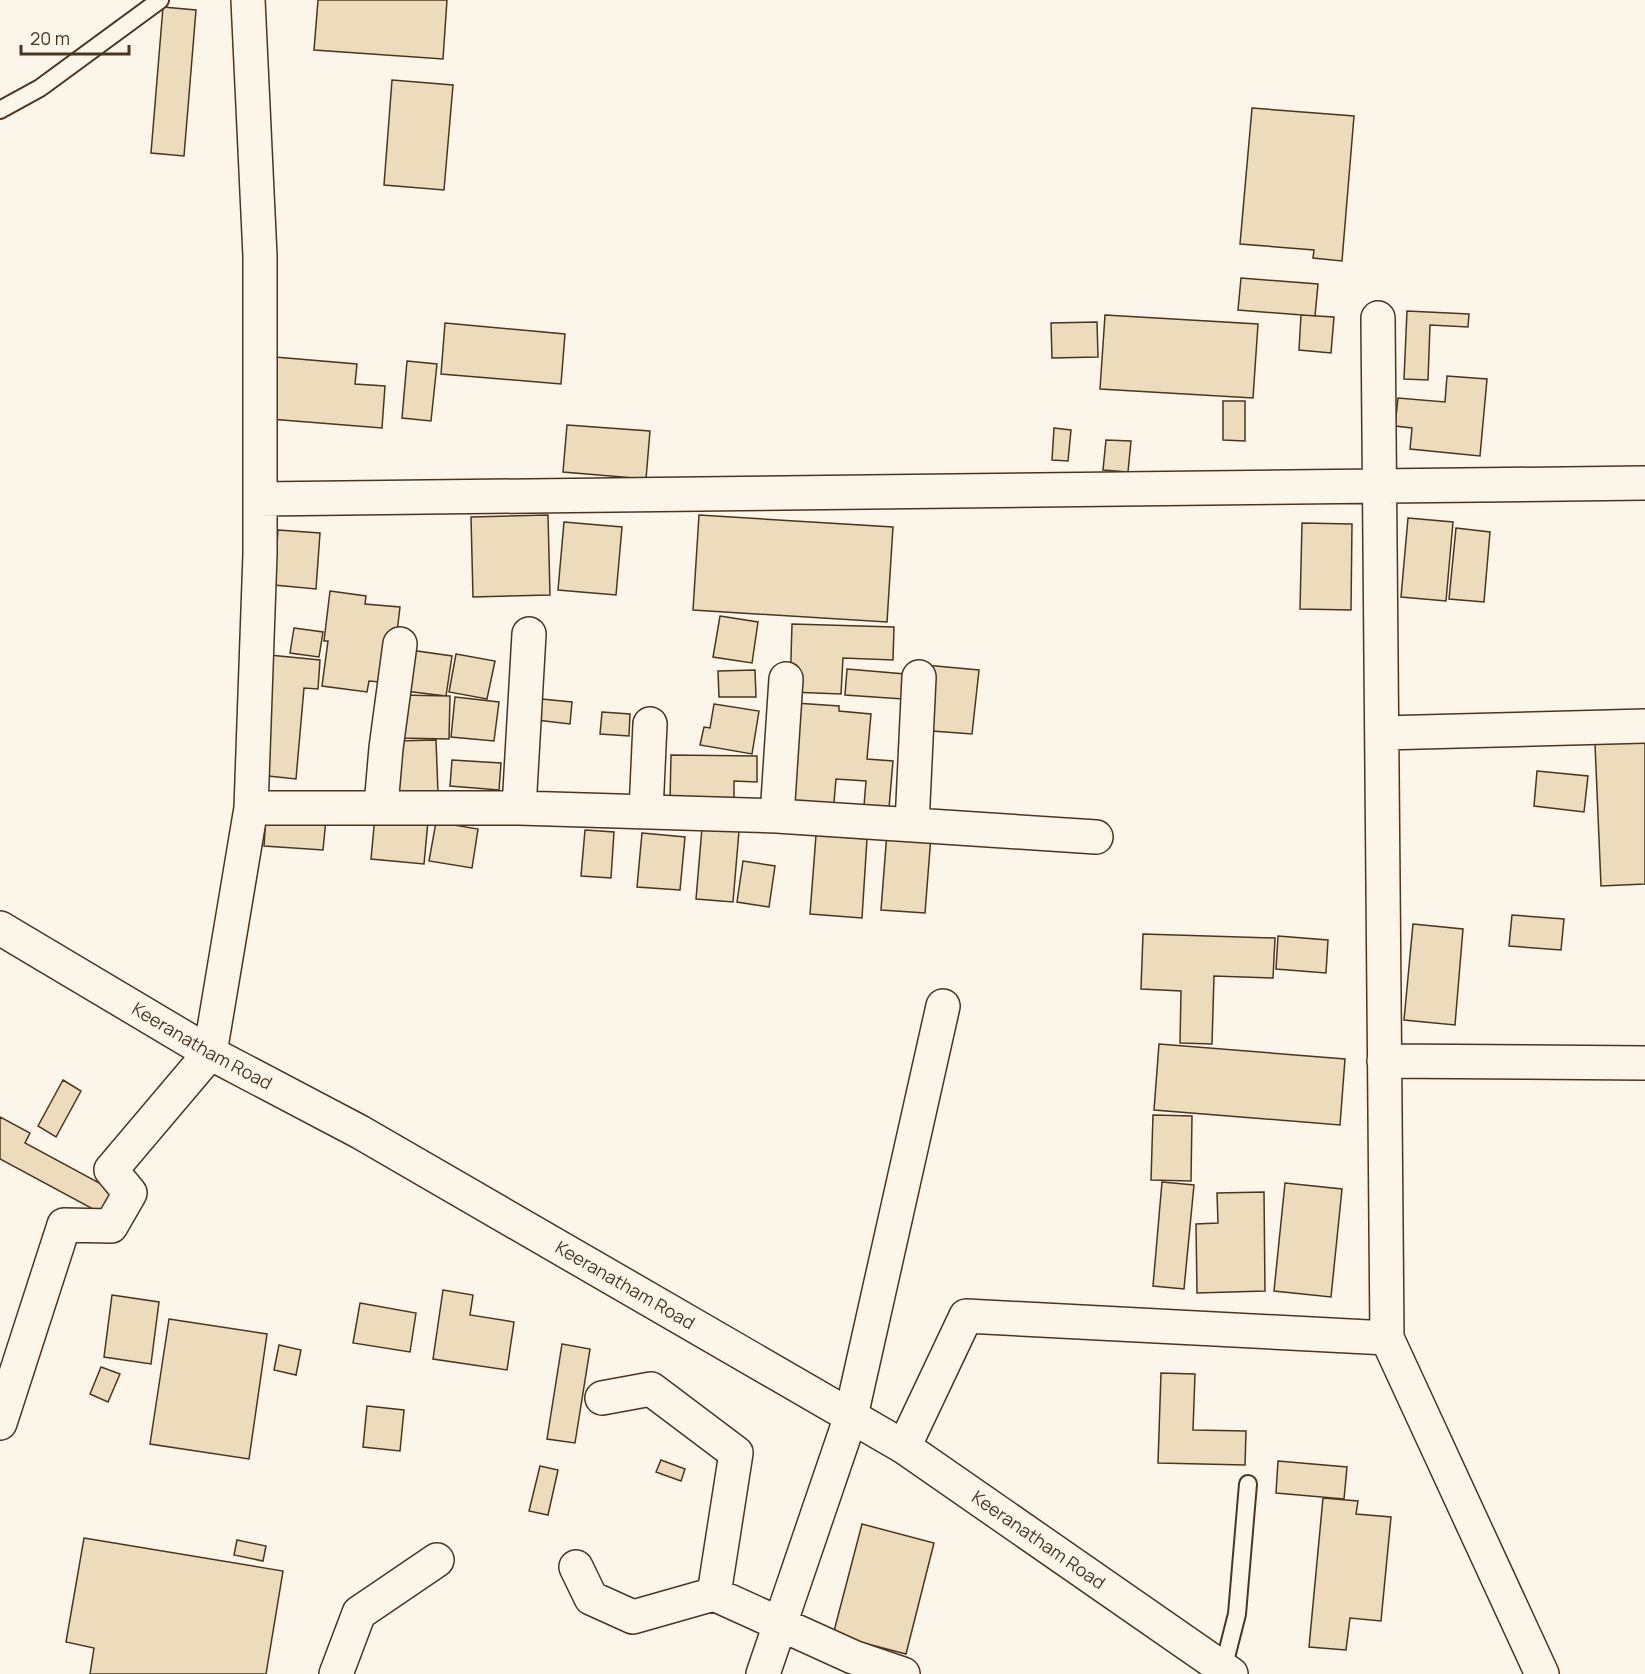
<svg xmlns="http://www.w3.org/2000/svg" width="1645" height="1674" viewBox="0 0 1645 1674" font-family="Manrope,sans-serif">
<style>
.building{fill:#ecdcbc;stroke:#4a3520;stroke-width:1.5}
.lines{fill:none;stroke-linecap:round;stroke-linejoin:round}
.service-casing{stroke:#4a3520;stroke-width:20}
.minor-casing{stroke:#4a3520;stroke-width:36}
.tertiary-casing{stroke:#4a3520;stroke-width:36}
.service{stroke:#fbf6e9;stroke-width:16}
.minor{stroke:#fbf6e9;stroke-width:33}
.tertiary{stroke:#fbf6e9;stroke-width:33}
.labels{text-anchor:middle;stroke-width:4.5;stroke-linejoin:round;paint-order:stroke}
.street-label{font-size:18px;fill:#4a3520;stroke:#fbf6e9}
</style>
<rect width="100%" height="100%" fill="#fbf6e9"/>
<path class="building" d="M 318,0 L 447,0 L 443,59 L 314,50 Z
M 163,7 L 196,10 L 184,156 L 151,153 Z
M 392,80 L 453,85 L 444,190 L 384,185 Z
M 1252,108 L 1354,116 L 1342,261 L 1313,258 L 1314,250 L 1240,244 Z
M 1241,278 L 1318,284 L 1315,316 L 1238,310 Z
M 1407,311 L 1469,314 L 1468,327 L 1430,325 L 1428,380 L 1404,379 Z
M 1105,315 L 1258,324 L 1253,398 L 1100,389 Z
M 1301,315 L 1334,317 L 1331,353 L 1299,350 Z
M 1097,322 L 1098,357 L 1052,358 L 1051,323 Z
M 445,323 L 565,334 L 561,384 L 441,374 Z
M 275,357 L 357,364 L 355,384 L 385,386 L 382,428 L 270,419 Z
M 407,361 L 437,364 L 431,421 L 402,418 Z
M 1447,376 L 1487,379 L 1480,456 L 1410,449 L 1412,428 L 1395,426 L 1398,398 L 1445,402 Z
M 1223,401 L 1245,401 L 1245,441 L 1223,440 Z
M 567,425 L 650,431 L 646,479 L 563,472 Z
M 1054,428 L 1071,430 L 1068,461 L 1052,460 Z
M 1106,440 L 1131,441 L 1128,472 L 1103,470 Z
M 548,515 L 550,595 L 473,597 L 471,517 Z
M 699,515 L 893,527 L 887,622 L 693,610 Z
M 1408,518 L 1453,522 L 1446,601 L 1401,597 Z
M 564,522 L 622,527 L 616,595 L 558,590 Z
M 1302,523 L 1352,524 L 1351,610 L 1300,609 Z
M 1456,528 L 1490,532 L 1484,602 L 1449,599 Z
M 278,530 L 320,533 L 316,589 L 274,585 Z
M 330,591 L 366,596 L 365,604 L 400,607 L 391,683 L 369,681 L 367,692 L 322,686 L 328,641 L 324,641 Z
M 720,616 L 758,622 L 752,663 L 713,657 Z
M 792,624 L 894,627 L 893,660 L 843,658 L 841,694 L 790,692 Z
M 294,628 L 323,632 L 319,657 L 290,653 Z
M 403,649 L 452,656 L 446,696 L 397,690 Z
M 456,654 L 495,661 L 487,699 L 449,692 Z
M 269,655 L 320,660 L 318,689 L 304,688 L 296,779 L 259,775 Z
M 925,665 L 979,670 L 972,734 L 919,730 Z
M 847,669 L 905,674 L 903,699 L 845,695 Z
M 755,670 L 756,697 L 719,697 L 718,671 Z
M 400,695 L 450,696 L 449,739 L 400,738 Z
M 455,697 L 499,702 L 494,741 L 451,737 Z
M 531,698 L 572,702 L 570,724 L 528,719 Z
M 795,703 L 839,706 L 839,711 L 871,714 L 867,759 L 893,761 L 889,808 L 864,806 L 866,781 L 836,779 L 833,814 L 785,810 Z
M 714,704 L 759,711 L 752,754 L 700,745 L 704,727 L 710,728 Z
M 602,712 L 630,714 L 629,736 L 600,734 Z
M 436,740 L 438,793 L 397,794 L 395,741 Z
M 1645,742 L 1645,884 L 1601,886 L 1595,744 Z
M 671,755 L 757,756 L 757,782 L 734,781 L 734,802 L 670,801 Z
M 452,760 L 501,763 L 499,790 L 450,786 Z
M 1537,771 L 1588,776 L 1584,812 L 1534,806 Z
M 266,815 L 326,819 L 323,850 L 264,846 Z
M 375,816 L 428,821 L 424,864 L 371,859 Z
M 436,822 L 478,829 L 472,868 L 429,861 Z
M 702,828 L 739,831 L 733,902 L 696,899 Z
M 585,830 L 614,832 L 611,878 L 581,876 Z
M 887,832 L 931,836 L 925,913 L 881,910 Z
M 642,833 L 685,837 L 680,890 L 637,887 Z
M 816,835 L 867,839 L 862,918 L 810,914 Z
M 743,861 L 775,866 L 769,907 L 737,902 Z
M 1512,915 L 1564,919 L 1561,950 L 1509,946 Z
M 1413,924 L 1463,929 L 1455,1025 L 1404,1020 Z
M 1143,934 L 1275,938 L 1273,978 L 1214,976 L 1212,1044 L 1180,1043 L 1181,991 L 1141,989 Z
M 1278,936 L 1328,940 L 1326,973 L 1276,969 Z
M 1159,1044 L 1345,1059 L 1340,1125 L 1154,1110 Z
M 63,1080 L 81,1091 L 56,1137 L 38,1126 Z
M 1153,1115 L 1192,1116 L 1191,1181 L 1151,1180 Z
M 0,1117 L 30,1133 L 25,1143 L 116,1192 L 104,1215 L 0,1159 Z
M 1162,1182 L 1194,1185 L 1184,1289 L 1153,1286 Z
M 1285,1183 L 1342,1189 L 1331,1297 L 1274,1291 Z
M 1264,1192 L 1265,1291 L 1197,1293 L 1196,1224 L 1218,1223 L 1217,1193 Z
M 443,1290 L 473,1295 L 470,1315 L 514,1322 L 507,1370 L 433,1359 Z
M 112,1295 L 159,1302 L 151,1364 L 104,1357 Z
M 360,1303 L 416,1313 L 410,1352 L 353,1343 Z
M 169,1319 L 267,1334 L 249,1459 L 150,1444 Z
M 562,1344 L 590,1349 L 575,1443 L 547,1439 Z
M 279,1345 L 301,1350 L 296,1375 L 274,1370 Z
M 101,1367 L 120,1374 L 108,1402 L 90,1394 Z
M 1161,1373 L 1195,1374 L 1193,1430 L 1246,1431 L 1245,1465 L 1158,1463 Z
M 367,1406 L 404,1410 L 400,1451 L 363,1447 Z
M 661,1460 L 685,1469 L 681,1481 L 656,1472 Z
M 1278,1461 L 1347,1467 L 1344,1499 L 1276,1493 Z
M 540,1466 L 558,1470 L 548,1515 L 529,1511 Z
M 1323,1498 L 1358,1501 L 1356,1514 L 1391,1517 L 1381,1621 L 1350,1618 L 1346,1650 L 1309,1647 Z
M 862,1524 L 934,1543 L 906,1654 L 833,1635 Z
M 84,1538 L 283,1571 L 266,1674 L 90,1674 L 94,1648 L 66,1642 Z
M 237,1540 L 266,1546 L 263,1561 L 234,1555 Z"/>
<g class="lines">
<defs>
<path id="service" d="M 0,110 L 40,88 L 160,0
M 1223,1669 L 1237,1614 L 1248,1484"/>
<path id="minor" d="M 260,499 L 1645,483
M 1382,733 L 1645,726
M 381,806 L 386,748 L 400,644
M 251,808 L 519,808 L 777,816 L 1096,837
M 519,808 L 529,634
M 646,812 L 650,724
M 777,816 L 786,679
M 912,824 L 919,677
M 1384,1061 L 1645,1063
M 1387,1338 L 1542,1674
M 602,1398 L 651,1389 L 736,1453 L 714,1594 L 853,1657 L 903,1674
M 0,1423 L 64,1225 L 111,1226 L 130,1193 L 111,1170 L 210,1053 L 251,808 L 260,554 L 260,256 L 248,0
M 904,1447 L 966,1316 L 1387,1338 L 1378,318
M 576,1567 L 591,1598 L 633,1617 L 714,1594
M 336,1674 L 359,1613 L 437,1560
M 763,1674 L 851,1416 L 943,1006"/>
<g id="tertiary">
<path id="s1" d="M 0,928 L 210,1053 L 360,1132 L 904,1447 L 1231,1674"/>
</g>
</defs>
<use href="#service" class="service-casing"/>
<use href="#minor" class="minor-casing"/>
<use href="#tertiary" class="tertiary-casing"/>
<use href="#service" class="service"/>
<use href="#minor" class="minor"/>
<use href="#tertiary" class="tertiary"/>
</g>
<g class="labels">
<g class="street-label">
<text dy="6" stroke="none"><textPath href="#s1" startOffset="234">Keeranatham Road</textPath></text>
<text dy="6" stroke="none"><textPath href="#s1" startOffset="720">Keeranatham Road</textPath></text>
<text dy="6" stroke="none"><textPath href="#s1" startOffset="1206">Keeranatham Road</textPath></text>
</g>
</g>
<path d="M21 45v9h108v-9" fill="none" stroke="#4a3520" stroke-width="3"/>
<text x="30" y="45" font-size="18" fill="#4a3520" stroke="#fbf6e9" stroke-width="4.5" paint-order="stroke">20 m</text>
</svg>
